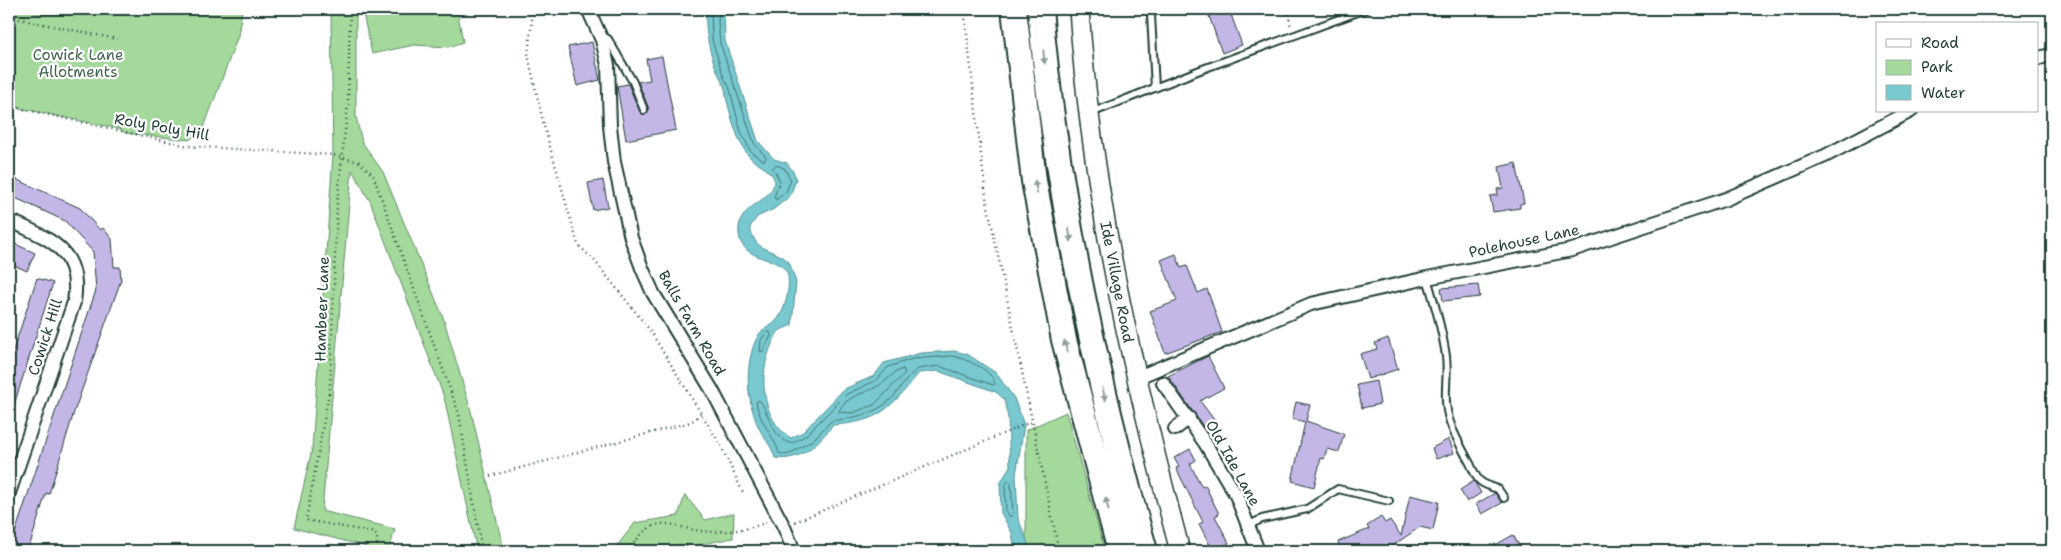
<svg xmlns="http://www.w3.org/2000/svg" width="2061" height="560" viewBox="0 0 2061 560" font-family="'Shantell Sans',sans-serif">
<style>
.green{fill:#a4d99c;stroke:#628b68}
.water{fill:#77c8cf;stroke:#549091}
.lines{fill:none;stroke-linecap:round;stroke-linejoin:round}
.shore{stroke:#427572;stroke-width:1}
.building{fill:#c4b7e8;stroke:#1f3d34}
.lane-casing{stroke:#1f3d34;stroke-width:10}
.street-casing{stroke:#1f3d34;stroke-width:16}
.secondary-casing{stroke:#1f3d34;stroke-width:22}
.highway-casing{stroke:#1f3d34;stroke-width:28}
.path{stroke:#1f3d34;stroke-width:2.5;stroke-dasharray:1 4;stroke-linecap:butt}
.lane{stroke:#fff;stroke-width:6}
.street{stroke:#fff;stroke-width:12}
.secondary{stroke:#fff;stroke-width:19}
.highway{stroke:#fff;stroke-width:24}
.oneway{fill:#8f9e9a}
.labels{text-anchor:middle;stroke-width:4.5;stroke-linejoin:round;paint-order:stroke}
.park-label{font-size:15px;fill:#40644e;stroke:#fff}
.street-label{font-size:15px;fill:#1f3d34;stroke:#fff}
</style>
<rect width="100%" height="100%" fill="#fff"/>
<filter id="ink" filterUnits="userSpaceOnUse"><feTurbulence type="fractalNoise" baseFrequency=".02" numOctaves="2"/><feDisplacementMap in="SourceGraphic" scale="10" xChannelSelector="R" yChannelSelector="G"/><feConvolveMatrix kernelMatrix="1 2 1 2 8 2 1 2 1" color-interpolation-filters="sRGB"/></filter>
<g filter="url(#ink)">
<path class="green" d="M 9,9 L 242,9 L 238,36 L 206,122 L 201,132 L 189,140 L 125,133 L 120,129 L 9,106 Z
M 331,9 L 356,9 L 356,117 L 362,142 L 383,172 L 443,317 L 471,411 L 504,551 L 477,551 L 444,397 L 370,201 L 352,170 L 322,511 L 395,529 L 389,551 L 363,551 L 364,546 L 294,528 L 312,449 L 333,155 Z
M 387,9 L 457,9 L 463,42 L 449,47 L 414,45 L 372,54 L 363,14 Z
M 1066,412 L 1105,551 L 1026,551 L 1026,430 Z
M 685,495 L 705,520 L 734,513 L 733,538 L 697,545 L 677,545 L 658,551 L 613,551 L 635,523 L 678,516 Z"/>
<path class="water" d="M 706,9 L 724,9 L 725,41 L 758,141 L 774,159 L 787,163 L 794,173 L 796,180 L 790,196 L 774,209 L 757,217 L 750,227 C 755,254 773,247 789,262 L 796,282 L 792,325 C 788,327 781,329 778,332 C 776,334 775,339 773,342 C 758,372 760,419 791,438 L 803,432 L 844,389 L 874,376 L 884,363 L 921,353 L 954,351 L 967,354 L 996,373 L 1014,398 L 1024,425 L 1016,475 L 1018,518 L 1031,551 L 1015,551 L 1012,533 L 1001,513 L 1000,484 L 1010,466 L 1008,418 L 1004,399 L 996,392 L 938,371 L 919,373 C 890,408 881,422 833,425 C 817,444 801,462 775,458 C 772,447 767,442 761,432 C 751,414 746,386 749,366 C 750,357 753,344 758,336 C 762,328 769,328 775,322 C 785,313 790,289 788,276 C 785,254 735,265 739,227 C 741,205 771,202 775,181 C 770,167 756,166 748,155 C 738,143 731,117 727,101 C 726,97 726,91 724,86 C 712,62 704,37 706,9 Z"/>
<g class="lines">
<path class="shore" d="M 711,9 L 712,40 L 724,78 L 729,86 L 741,132 L 751,152 L 764,161 L 766,157 L 754,143 L 720,43 L 718,22 L 719,9
M 776,165 L 784,168 L 791,180 L 786,192 L 776,200 L 774,197 L 780,181 L 773,168 Z
M 770,332 L 771,336 L 763,351 L 760,352 L 761,340 L 766,333 Z
M 953,356 C 966,359 993,370 995,384 L 993,385 L 939,366 L 918,369 C 909,375 902,386 895,395 C 877,415 856,417 831,421 L 813,440 L 787,455 L 779,453 C 774,435 759,422 756,402 L 759,400 C 770,412 772,442 793,443 L 806,435 L 847,394 L 877,380 L 888,367 L 912,359 Z
M 903,369 L 905,373 L 874,405 L 852,413 L 839,412 C 843,396 869,393 881,384 C 891,378 891,373 903,369 Z
M 1009,481 L 1011,483 L 1013,514 L 1010,517 L 1006,511 L 1005,486 Z"/>
</g>
<path class="building" d="M 1221,9 L 1229,9 L 1242,45 L 1222,53 L 1208,13 Z
M 592,42 L 600,80 L 577,86 L 568,47 Z
M 662,56 L 676,130 L 626,140 L 617,86 L 628,84 L 640,112 L 646,114 L 649,109 L 638,82 L 650,80 L 646,59 Z
M 1516,163 L 1524,203 L 1520,204 L 1520,208 L 1493,212 L 1490,196 L 1498,195 L 1497,189 L 1503,188 L 1499,167 Z
M 9,176 L 80,208 L 100,230 L 103,228 L 112,239 L 114,267 L 120,267 L 121,280 L 74,412 L 49,494 L 46,493 L 28,551 L 9,551 L 96,290 L 93,252 L 65,221 L 9,195 Z
M 603,180 L 608,207 L 593,210 L 588,183 Z
M 13,243 L 35,253 L 27,271 L 9,263 L 9,251 Z
M 1176,254 L 1181,268 L 1187,266 L 1198,293 L 1207,289 L 1222,332 L 1165,353 L 1150,311 L 1177,301 L 1161,260 Z
M 37,278 L 53,283 L 12,411 L 9,411 L 9,363 Z
M 1478,285 L 1480,297 L 1443,301 L 1441,288 Z
M 1388,338 L 1398,369 L 1368,379 L 1360,354 L 1377,349 L 1375,343 Z
M 1208,356 L 1224,388 L 1200,401 L 1215,421 L 1205,429 L 1168,376 Z
M 1376,381 L 1380,404 L 1362,408 L 1357,385 Z
M 1296,402 L 1310,405 L 1306,421 L 1344,434 L 1339,452 L 1327,449 L 1324,459 L 1321,458 L 1314,487 L 1292,481 L 1305,422 L 1292,419 Z
M 1449,439 L 1454,453 L 1436,459 L 1432,448 Z
M 1190,449 L 1196,460 L 1190,464 L 1202,487 L 1205,485 L 1219,514 L 1215,516 L 1229,543 L 1225,545 L 1228,551 L 1213,551 L 1199,524 L 1203,522 L 1176,468 L 1179,467 L 1174,458 Z
M 1474,481 L 1481,493 L 1467,502 L 1460,490 Z
M 1495,493 L 1502,503 L 1482,514 L 1476,504 Z
M 1410,495 L 1439,502 L 1433,530 L 1420,527 L 1385,551 L 1342,551 L 1338,542 L 1369,529 L 1367,526 L 1381,517 L 1385,523 L 1390,520 L 1401,536 Z
M 1513,535 L 1520,547 L 1512,551 L 1485,551 Z"/>
<g class="lines">
<defs>
<path id="lane" d="M 1153,9 L 1151,15 L 1155,88
M 603,36 L 608,39 L 633,82 L 644,110
M 1091,113 L 1200,70 L 1366,9
M 1427,278 C 1435,304 1442,329 1446,356 C 1448,372 1445,387 1446,402 C 1447,422 1457,439 1466,456 C 1479,478 1472,481 1498,489 L 1504,498
M 1249,525 L 1262,519 L 1307,509 L 1338,489 L 1389,501"/>
<path id="street" d="M 588,9 L 602,40 L 608,65 L 610,126 L 614,162 L 631,238 L 642,268 L 653,293 L 712,390 L 784,527 L 794,551
M 2037,59 L 2052,54
M 9,220 C 49,239 82,249 74,302 L 9,493
M 1136,378 L 1311,304 L 1427,278 L 1572,250 L 1726,199 L 1825,156 L 1911,111
M 1163,383 L 1205,443 L 1236,495 L 1258,551
M 1175,429 L 1189,418"/>
<path id="secondary" d="M 1079,9 C 1091,193 1133,374 1180,551"/>
<path id="highway" d="M 1014,9 L 1034,181 L 1064,340 L 1120,551
M 1040,9 C 1056,193 1095,373 1145,551"/>
</defs>
<use href="#lane" class="lane-casing"/>
<use href="#street" class="street-casing"/>
<use href="#secondary" class="secondary-casing"/>
<use href="#highway" class="highway-casing"/>
<path class="path" d="M 350,9 L 348,104 L 337,204 L 330,387 L 306,520 L 371,532 L 377,535 L 377,551
M 533,9 L 528,55 L 544,126 L 578,245 L 594,260 L 649,329 L 720,444 L 744,495
M 964,9 L 986,197 L 1059,551
M 1287,9 L 1291,27
M 9,17 L 117,39
M 9,106 L 188,146 L 333,155 L 359,162 L 373,175 L 459,414 L 482,551
M 490,476 L 691,422 L 701,414
M 795,522 L 1033,421
M 628,551 C 636,541 643,529 656,525 C 668,521 682,528 694,530 C 717,534 746,531 767,522"/>
<use href="#lane" class="lane"/>
<use href="#street" class="street"/>
<use href="#secondary" class="secondary"/>
<use href="#highway" class="highway"/>
</g>
<defs><path id="oneway-solid" d="M-6-.8H1V-3.2L6.5 0L1 3.2V.8H-6Z" transform="scale(1.25)"/></defs>
<g class="oneway">
<use href="#oneway-solid" transform="translate(1044 57) rotate(84)"/>
<use href="#oneway-solid" transform="translate(1036 187) rotate(-100)"/>
<use href="#oneway-solid" transform="translate(1070 235) rotate(79)"/>
<use href="#oneway-solid" transform="translate(1066 347) rotate(-104)"/>
<use href="#oneway-solid" transform="translate(1104 394) rotate(76)"/>
<use href="#oneway-solid" transform="translate(1107 504) rotate(-105)"/>
</g>
</g>
<g class="labels">
<g class="park-label">
<text x="78" y="60">Cowick Lane<tspan x="78" dy="17">Allotments</tspan></text>
</g>
<g class="street-label">
<text transform="translate(162 127) rotate(10)" y="5">Roly Poly Hill</text>
<text transform="translate(1524 241) rotate(-12)" y="5">Polehouse Lane</text>
<text transform="translate(1117 282) rotate(79)" y="5">Ide Village Road</text>
<text transform="translate(322 309) rotate(-88)" y="5">Hambeer Lane</text>
<text transform="translate(692 323) rotate(60)" y="5">Balls Farm Road</text>
<text transform="translate(45 337) rotate(-72)" y="5">Cowick Hill</text>
<text transform="translate(1233 463) rotate(61)" y="5">Old Ide Lane</text>
</g>
</g>
<rect width="2061" height="560" fill="none" stroke="#fff" stroke-width="30"/>
<rect x="15" y="15" width="2031" height="530" fill="none" stroke="#1f3d34" stroke-width="2" filter="url(#ink)"/>
<rect x="1876" y="22" width="162" height="90" fill="#ffffff" stroke="#a5b1ae"/>
<rect x="1886" y="39" width="25" height="8" fill="#ffffff" stroke="#a5b1ae"/>
<text x="1921" y="48" font-size="15" fill="#1f3d34">Road</text>
<rect x="1886" y="60" width="25" height="15" fill="#a4d99c" stroke="#a5b1ae"/>
<text x="1921" y="72" font-size="15" fill="#1f3d34">Park</text>
<rect x="1886" y="85" width="25" height="15" fill="#77c8cf" stroke="#a5b1ae"/>
<text x="1921" y="98" font-size="15" fill="#1f3d34">Water</text>
</svg>
